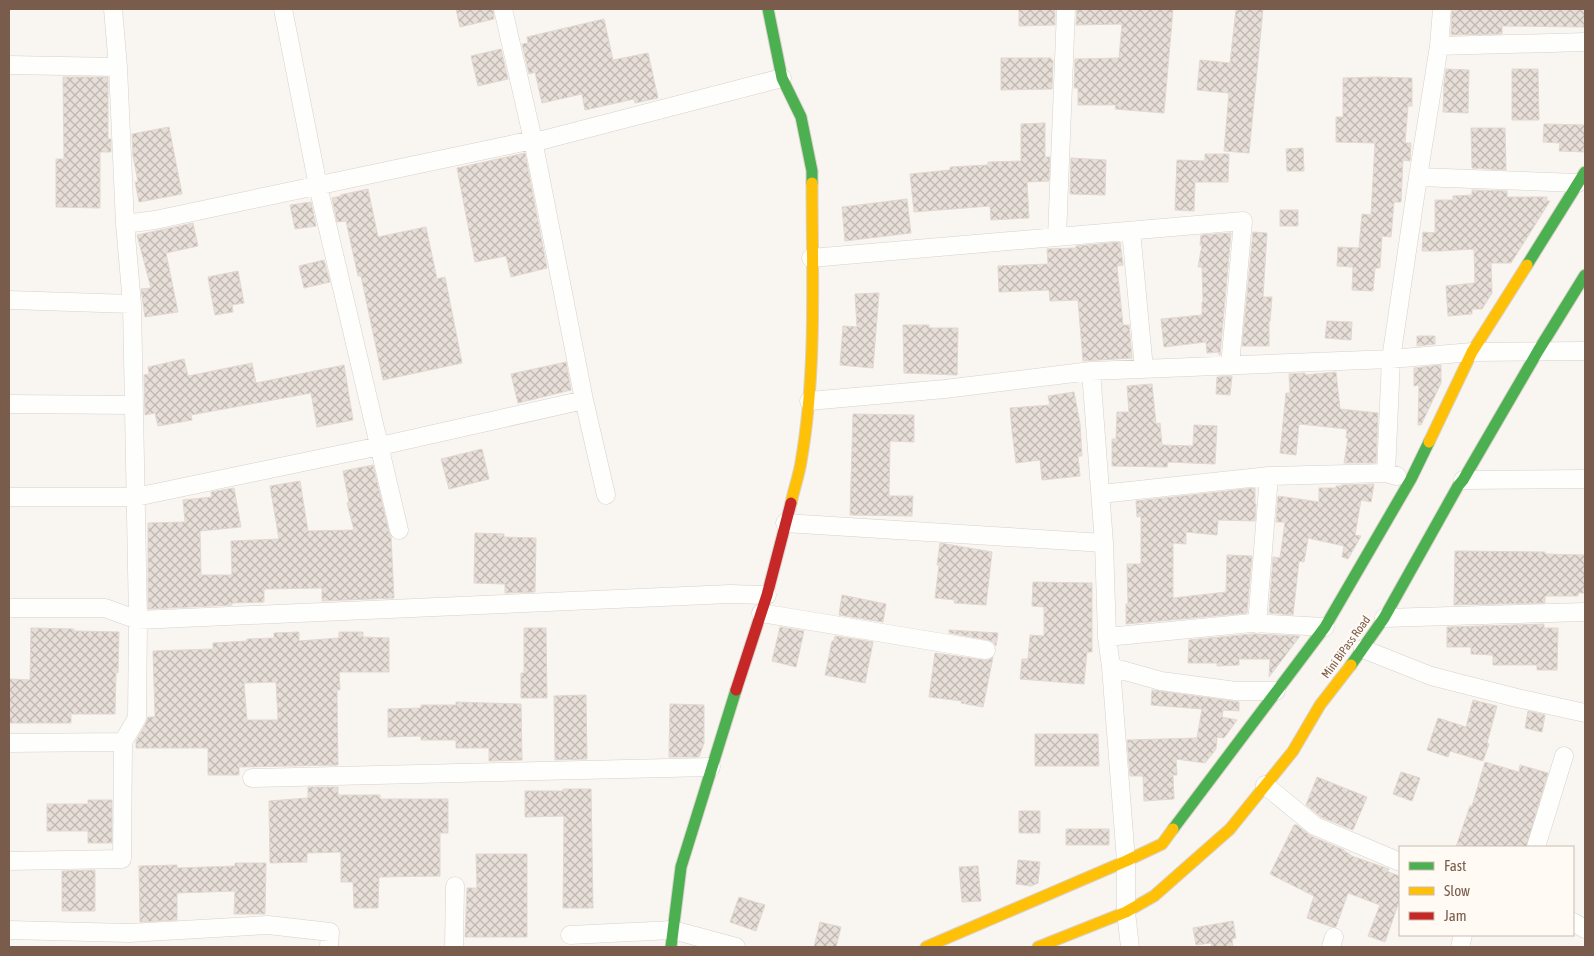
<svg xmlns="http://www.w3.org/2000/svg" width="1594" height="956" viewBox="0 0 1594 956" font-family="'Asap Condensed',sans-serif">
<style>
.building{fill:url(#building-cross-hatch);stroke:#e2d8d2;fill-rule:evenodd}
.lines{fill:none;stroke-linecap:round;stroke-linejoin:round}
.street-casing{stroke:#d7d1cb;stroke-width:19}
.fast-casing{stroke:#d9d2cb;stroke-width:13}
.slow-casing{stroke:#d9d2cb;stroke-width:13}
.jam-casing{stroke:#d9d2cb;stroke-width:13}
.street{stroke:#fefefd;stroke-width:18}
.fast{stroke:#4caf50;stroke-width:11}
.slow{stroke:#ffc107;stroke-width:11}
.jam{stroke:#c62828;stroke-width:11}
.labels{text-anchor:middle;stroke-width:4.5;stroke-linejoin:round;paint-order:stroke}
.street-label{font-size:12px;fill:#7a5c4d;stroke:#fffaf3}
</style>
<defs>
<pattern id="building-cross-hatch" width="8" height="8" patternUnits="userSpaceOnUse" patternTransform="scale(1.25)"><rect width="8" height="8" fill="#e6ded7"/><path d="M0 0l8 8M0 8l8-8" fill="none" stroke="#bfb7b1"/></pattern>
</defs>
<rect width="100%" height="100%" fill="#f9f5f0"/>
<path class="building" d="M 456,9 L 493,9 L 494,19 L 460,27 Z
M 1019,9 L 1055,9 L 1055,25 L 1019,26 Z
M 1077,9 L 1173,9 L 1164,113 L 1115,109 L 1116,105 L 1078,105 L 1078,88 L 1074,88 L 1075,59 L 1119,58 L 1122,24 L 1076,25 Z
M 1236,9 L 1263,9 L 1249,153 L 1224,151 L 1229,93 L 1197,90 L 1200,60 L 1230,63 Z
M 1452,9 L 1585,9 L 1585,27 L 1502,26 L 1502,34 L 1451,35 Z
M 604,19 L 613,60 L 648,53 L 658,98 L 635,103 L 634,99 L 585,110 L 582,94 L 542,103 L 535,72 L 529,74 L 522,44 L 528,43 L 527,37 Z
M 501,49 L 508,79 L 478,86 L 471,56 Z
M 1001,58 L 1051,58 L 1051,60 L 1053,60 L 1052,89 L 1001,90 Z
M 1446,69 L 1469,70 L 1468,113 L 1443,112 L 1444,84 Z
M 1512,69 L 1538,69 L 1539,120 L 1512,120 Z
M 63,77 L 108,77 L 108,139 L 111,139 L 111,152 L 100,152 L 100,208 L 56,207 L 56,159 L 64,159 Z
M 1377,77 L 1412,78 L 1412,106 L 1408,106 L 1405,143 L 1411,143 L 1410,161 L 1403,160 L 1401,202 L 1394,202 L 1391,237 L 1382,236 L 1380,268 L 1375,268 L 1373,291 L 1352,290 L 1353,267 L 1337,266 L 1338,247 L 1359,248 L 1362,214 L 1371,215 L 1375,143 L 1336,142 L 1336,117 L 1343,117 L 1343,78 Z
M 1045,123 L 1045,157 L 1050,157 L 1049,181 L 1027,182 L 1029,218 L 991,220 L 990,206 L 914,212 L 910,174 L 950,170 L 950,167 L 988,165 L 988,162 L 1021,161 L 1021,124 Z
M 1544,124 L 1585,125 L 1585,152 L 1559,151 L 1560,143 L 1543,142 Z
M 169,127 L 182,194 L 139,202 L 135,182 L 138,182 L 133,156 L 132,134 Z
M 1471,128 L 1505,128 L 1506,170 L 1472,168 Z
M 1303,148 L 1304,171 L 1287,171 L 1286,149 Z
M 525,153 L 547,268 L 511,277 L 506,256 L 475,262 L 457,168 Z
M 1205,154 L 1229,154 L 1228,182 L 1195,182 L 1194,211 L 1175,210 L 1177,160 L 1205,161 Z
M 1071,158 L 1106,160 L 1105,195 L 1070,194 Z
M 368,189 L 378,237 L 426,227 L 437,279 L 445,277 L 462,363 L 383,380 L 361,276 L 358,276 L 346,221 L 337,222 L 332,198 L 341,196 L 340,195 Z
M 1472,190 L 1507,191 L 1507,197 L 1547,197 L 1547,201 L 1550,201 L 1511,263 L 1491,263 L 1492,293 L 1482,309 L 1472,309 L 1472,314 L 1448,316 L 1446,286 L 1475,283 L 1474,249 L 1441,251 L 1422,251 L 1423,232 L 1435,233 L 1435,200 L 1453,200 L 1453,196 L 1472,195 Z
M 907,199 L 911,233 L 845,241 L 842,207 Z
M 311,202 L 316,226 L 295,229 L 290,205 Z
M 1280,210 L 1298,210 L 1298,226 L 1280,226 Z
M 193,223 L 198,246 L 166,253 L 178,312 L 145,317 L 141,289 L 151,288 L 137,235 Z
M 1253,232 L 1267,233 L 1263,297 L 1272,297 L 1270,321 L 1269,321 L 1269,346 L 1242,346 Z
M 1231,233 L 1220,355 L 1219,355 L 1219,352 L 1207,353 L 1206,342 L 1164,347 L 1161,319 L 1202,315 L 1202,302 L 1203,302 L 1202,267 L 1198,267 L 1202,245 L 1200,245 L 1201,235 Z
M 1120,242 L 1123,265 L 1117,266 L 1123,325 L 1129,325 L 1132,358 L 1083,361 L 1078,300 L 1050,301 L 1049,290 L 999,292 L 998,266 L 1048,264 L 1047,249 L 1076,248 L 1076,246 Z
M 324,260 L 330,282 L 304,288 L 299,266 Z
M 238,271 L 244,303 L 232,305 L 233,312 L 215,315 L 208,277 Z
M 879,293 L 873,368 L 840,365 L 843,326 L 857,327 L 855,294 Z
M 1327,321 L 1352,322 L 1351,340 L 1325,338 Z
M 903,325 L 929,325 L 929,328 L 958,328 L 957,375 L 904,373 Z
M 1417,336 L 1435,336 L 1435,344 L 1417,346 Z
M 184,359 L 188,376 L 252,363 L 256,383 L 344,365 L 353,420 L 317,427 L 311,393 L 191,415 L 192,420 L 158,426 L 155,413 L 145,415 L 144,375 L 149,374 L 148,367 Z
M 566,362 L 571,390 L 518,403 L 511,374 Z
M 1441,365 L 1441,383 L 1421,425 L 1418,425 L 1419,385 L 1414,386 L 1414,368 Z
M 1336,372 L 1340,409 L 1378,413 L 1376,463 L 1344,463 L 1348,438 L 1346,438 L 1347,429 L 1299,424 L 1296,455 L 1280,453 L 1286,393 L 1290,393 L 1289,374 L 1305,373 L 1305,375 Z
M 1232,376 L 1230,395 L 1216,394 L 1217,377 Z
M 1152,384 L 1156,424 L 1160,423 L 1162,445 L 1193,446 L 1194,425 L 1217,426 L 1215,464 L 1168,462 L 1167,467 L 1112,466 L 1112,439 L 1116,439 L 1117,412 L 1129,412 L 1127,386 Z
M 1074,392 L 1080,424 L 1082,456 L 1078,456 L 1080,476 L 1042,480 L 1040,460 L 1016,463 L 1012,431 L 1010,408 L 1050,405 L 1048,396 Z
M 853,414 L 914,415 L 914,442 L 890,441 L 889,496 L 913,496 L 912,516 L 850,515 Z
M 482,449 L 489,479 L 449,489 L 441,459 Z
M 373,465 L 389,532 L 391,537 L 394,598 L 322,601 L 322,588 L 264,589 L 264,602 L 232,603 L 232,605 L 148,609 L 148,523 L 185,522 L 183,500 L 212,497 L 211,492 L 234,488 L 241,527 L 200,531 L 201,575 L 232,575 L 231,541 L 279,539 L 270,486 L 300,481 L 308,531 L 354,530 L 347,503 L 349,502 L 343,471 Z
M 1374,484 L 1371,502 L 1361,500 L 1355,535 L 1361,536 L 1348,559 L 1342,557 L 1344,546 L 1308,538 L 1304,562 L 1299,561 L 1293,615 L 1269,613 L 1273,557 L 1280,558 L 1285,522 L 1276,522 L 1278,496 L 1319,502 L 1319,488 L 1336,488 L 1336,486 L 1341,486 L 1341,485 Z
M 1255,488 L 1255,504 L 1256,504 L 1255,521 L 1218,520 L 1217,535 L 1186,532 L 1186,544 L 1173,543 L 1173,598 L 1226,592 L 1227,555 L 1252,556 L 1247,613 L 1126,624 L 1126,604 L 1128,604 L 1127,564 L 1141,564 L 1141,516 L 1137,517 L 1136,501 Z
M 475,533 L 504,534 L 504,537 L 536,538 L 535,592 L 505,593 L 505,584 L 474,583 Z
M 940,543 L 992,552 L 986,605 L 954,603 L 955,600 L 935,598 L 939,565 L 937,565 Z
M 1455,551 L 1545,552 L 1545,554 L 1585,555 L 1585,593 L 1578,593 L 1578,596 L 1545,596 L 1545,603 L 1454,605 Z
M 1033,582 L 1092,583 L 1092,652 L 1087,652 L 1084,684 L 1020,679 L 1022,659 L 1028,659 L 1030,635 L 1044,636 L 1044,607 L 1032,606 Z
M 842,595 L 886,604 L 883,622 L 839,615 Z
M 1544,624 L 1544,628 L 1558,628 L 1557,670 L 1537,670 L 1537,665 L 1493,665 L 1493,655 L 1471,654 L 1471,647 L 1447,647 L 1447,627 Z
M 780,627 L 804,631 L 796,667 L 772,661 Z
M 31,628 L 74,629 L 74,631 L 119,632 L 118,673 L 116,672 L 115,714 L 71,714 L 71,723 L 9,723 L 9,679 L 30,680 Z
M 524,628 L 546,628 L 547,698 L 521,698 L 521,673 L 524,673 Z
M 949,630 L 998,633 L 996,646 L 993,642 L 988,640 L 949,633 Z
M 299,632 L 299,641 L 339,638 L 339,632 L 363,632 L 363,637 L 389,638 L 389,672 L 339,672 L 340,690 L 337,690 L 338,765 L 239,767 L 239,775 L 208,775 L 208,748 L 136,748 L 136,741 L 146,723 L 148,717 L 155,717 L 153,651 L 213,649 L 213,643 L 247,641 L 247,639 L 274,638 L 274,633 ZM 276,682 L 278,720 L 247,720 L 244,683 Z
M 1252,634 L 1300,636 L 1269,677 L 1270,659 L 1239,659 L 1239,665 L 1217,666 L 1217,663 L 1188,663 L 1189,640 Z
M 835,636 L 873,642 L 865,683 L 825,675 L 832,641 L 834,641 Z
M 935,653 L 984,660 L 989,660 L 993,657 L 983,707 L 961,703 L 962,701 L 929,697 Z
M 1152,690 L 1239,702 L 1239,711 L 1223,710 L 1222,717 L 1237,720 L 1224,738 L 1217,737 L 1216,749 L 1205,763 L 1176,759 L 1177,775 L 1173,775 L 1174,799 L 1144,801 L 1143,776 L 1130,776 L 1127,740 L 1197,738 L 1202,709 L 1151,705 Z
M 586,695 L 587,759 L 555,760 L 554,696 Z
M 1473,700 L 1497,706 L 1487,743 L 1489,744 L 1483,761 L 1450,751 L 1448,757 L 1427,750 L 1438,718 L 1466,727 Z
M 456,702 L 521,704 L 522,760 L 489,761 L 489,748 L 456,748 L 456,740 L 421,740 L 421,736 L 388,737 L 388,709 L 421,708 L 421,705 L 456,705 Z
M 670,704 L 704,705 L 704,743 L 699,757 L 669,757 Z
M 1528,711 L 1545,715 L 1542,732 L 1525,728 Z
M 1035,734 L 1098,734 L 1099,766 L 1035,766 Z
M 1485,762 L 1519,772 L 1520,765 L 1548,773 L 1526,847 L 1456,847 L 1470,806 L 1472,806 Z
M 1401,772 L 1420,778 L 1412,801 L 1393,794 Z
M 1317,777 L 1367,797 L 1353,830 L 1321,817 L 1306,805 Z
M 308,787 L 338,787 L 338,795 L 380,795 L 380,799 L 448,799 L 448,833 L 440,833 L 440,876 L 379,877 L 378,908 L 354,908 L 353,882 L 341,882 L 341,852 L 307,853 L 307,862 L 270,863 L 269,801 L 308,798 Z
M 563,789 L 591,789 L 593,908 L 563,908 L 564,816 L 525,817 L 525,791 L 563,791 Z
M 88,800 L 112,800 L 112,843 L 88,843 L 88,831 L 47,831 L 47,804 L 88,804 Z
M 1019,811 L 1040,811 L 1040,833 L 1019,833 Z
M 1294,825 L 1297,825 L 1311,836 L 1344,850 L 1344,851 L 1350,854 L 1349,855 L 1389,869 L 1388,872 L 1400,876 L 1400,899 L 1385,942 L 1368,936 L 1380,905 L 1348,893 L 1336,927 L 1332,927 L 1307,918 L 1314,896 L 1270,874 Z
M 1066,829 L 1109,829 L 1109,845 L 1066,845 Z
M 476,854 L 527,854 L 527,937 L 465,937 L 467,888 L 477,888 Z
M 1018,860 L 1040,862 L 1038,883 L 1031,886 L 1016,884 Z
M 235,863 L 266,863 L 265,914 L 234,914 L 235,891 L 177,893 L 177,920 L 140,922 L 139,866 L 177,865 L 177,868 L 235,866 Z
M 978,866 L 981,901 L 962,902 L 959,867 Z
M 95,870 L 95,911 L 62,911 L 62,871 Z
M 739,897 L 765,905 L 756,931 L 730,922 Z
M 1233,921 L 1236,938 L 1232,939 L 1233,947 L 1212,947 L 1211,943 L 1196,945 L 1193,928 Z
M 820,922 L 841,927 L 836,947 L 814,947 Z"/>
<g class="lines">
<defs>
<path id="street" d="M 113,9 L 118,67 L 125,224 L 132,304 L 138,620 L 137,718 L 123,742
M 283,9 L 318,186 L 399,530
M 503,9 L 533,140 L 584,400 L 606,495
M 1442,9 L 1439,46 L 1418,177 L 1578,183
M 1439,46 L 1585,42
M 9,65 L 118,67
M 1418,177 L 1391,359 L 1472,352 L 1585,351
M 125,224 L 155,220 L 533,140 L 543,140 L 782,78
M 1131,231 L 1144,369
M 1057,237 L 1066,9
M 811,258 L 1243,221 L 1230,366
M 9,300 L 132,304
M 1091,371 L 1104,543 L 1107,637 L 1111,667 L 1126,861 L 1126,912 L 1130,947
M 809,401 L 945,389 L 1091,371 L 1391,359 L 1386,473
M 9,404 L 134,405
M 1463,480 L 1585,479
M 1101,494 L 1269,476 L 1386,473 L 1397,476
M 9,497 L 136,497 L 380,446 L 584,400
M 785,523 L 1104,543
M 9,608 L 105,608 L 138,620 L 730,594 L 767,595
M 761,613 L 986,650
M 1384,618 L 1585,612
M 1257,624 L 1269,476
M 1107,637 L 1252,623 L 1325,627
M 1363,649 L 1431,676 L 1517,698 L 1585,713
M 1111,667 L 1161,681 L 1236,691 L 1276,691
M 9,743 L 123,742 L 122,859 L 9,861
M 252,778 L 711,767
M 1265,785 L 1315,826 L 1400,862
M 1536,847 L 1564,756
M 1573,922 L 1585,929
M 9,930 L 129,933 L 268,925 L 330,932 L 329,947
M 570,935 L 673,930 L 736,947
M 454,947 L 455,886
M 1331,947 L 1334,937
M 1460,947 L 1463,935"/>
<path id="fast" d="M 768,9 L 782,78 L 801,117 L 812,171 L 812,183
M 1527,265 L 1585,172
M 1351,665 L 1384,618 L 1458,486 L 1463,480 L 1538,351 L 1585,275
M 1173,829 L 1325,627 L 1411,479 L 1429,442
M 671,947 L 681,867 L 736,690"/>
<path id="slow" d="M 1429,442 L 1472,352 L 1527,265
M 791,503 C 794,489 799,475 801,462 C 817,370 812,275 812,183
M 926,947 L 1126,861 L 1162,844 L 1173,829
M 1038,947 L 1126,912 L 1154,896 L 1230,829 L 1293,751 L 1320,705 L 1351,665"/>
<path id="jam" d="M 736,690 L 767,595 L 791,503"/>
</defs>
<use href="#street" class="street-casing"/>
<use href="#fast" class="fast-casing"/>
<use href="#slow" class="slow-casing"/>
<use href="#jam" class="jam-casing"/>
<use href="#street" class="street"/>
<use href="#fast" class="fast"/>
<use href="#slow" class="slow"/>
<use href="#jam" class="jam"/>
</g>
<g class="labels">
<g class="street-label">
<text transform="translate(1346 647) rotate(-54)" y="4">Mini BiPass Road</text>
</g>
</g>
<rect width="1594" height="956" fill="none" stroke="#7a5c4d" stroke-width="20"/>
<rect x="1399" y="846" width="175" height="90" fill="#fffaf3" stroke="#cabbb1"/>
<rect x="1409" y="862" width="25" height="8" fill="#4caf50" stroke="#cabbb1"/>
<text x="1444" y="871" font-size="15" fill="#7a5c4d">Fast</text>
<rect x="1409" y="887" width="25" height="8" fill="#ffc107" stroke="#cabbb1"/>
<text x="1444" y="896" font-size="15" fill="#7a5c4d">Slow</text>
<rect x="1409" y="912" width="25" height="8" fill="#c62828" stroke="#cabbb1"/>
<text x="1444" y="921" font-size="15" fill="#7a5c4d">Jam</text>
</svg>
